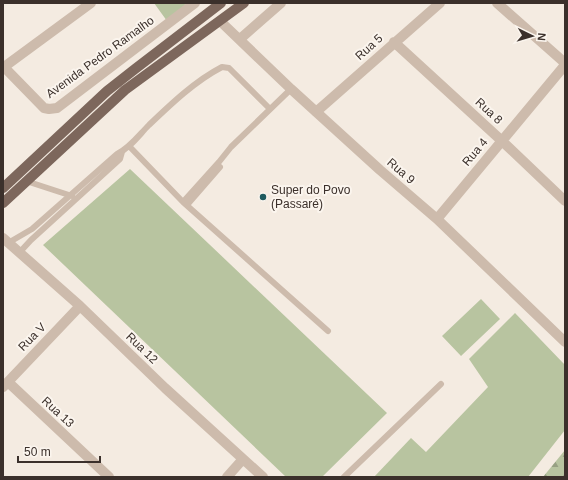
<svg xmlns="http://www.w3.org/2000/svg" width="568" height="480" viewBox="0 0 568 480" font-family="Helvetica,sans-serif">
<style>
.grass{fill:#b8c4a0}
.forest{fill:url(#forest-firs)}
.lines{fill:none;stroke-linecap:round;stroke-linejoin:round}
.lane{stroke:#cdbbac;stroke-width:6}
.street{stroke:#cdbbac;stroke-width:10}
.primary{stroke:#7d675c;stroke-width:10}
.poi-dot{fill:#1f5a5e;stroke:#fbf5ee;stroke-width:1.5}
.labels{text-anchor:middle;stroke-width:4;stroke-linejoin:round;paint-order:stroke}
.street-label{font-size:12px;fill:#3b302b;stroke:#fbf5ee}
.poi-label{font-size:12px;fill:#3b302b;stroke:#fbf5ee;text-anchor:start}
</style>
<defs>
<pattern id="forest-firs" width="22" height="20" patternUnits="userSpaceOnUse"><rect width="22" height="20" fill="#b8c4a0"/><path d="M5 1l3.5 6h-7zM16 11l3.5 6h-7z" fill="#97a083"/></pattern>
</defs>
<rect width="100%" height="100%" fill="#f4ebe1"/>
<path class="grass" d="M 154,3 L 184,3 L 186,6 L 167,21 Z
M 130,169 L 387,413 L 322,477 L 286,477 L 43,245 Z
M 481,299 L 500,319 L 461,356 L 442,336 Z
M 515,313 L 565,365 L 565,430 L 528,477 L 374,477 L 411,438 L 426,452 L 488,387 L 469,359 Z"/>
<path class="forest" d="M 565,450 L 565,477 L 543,477 Z"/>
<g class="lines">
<path class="lane" d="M 129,146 L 183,202 L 328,331
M 26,181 L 72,196
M 183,202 L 219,162 L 231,147 L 291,89
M 187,205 L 220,167
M 8,243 L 32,229 L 117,154 C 130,148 139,135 149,125 C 171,104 195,81 222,67 L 229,68 L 270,109
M 19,253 L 31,240 L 120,159 L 122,152
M 344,477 L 441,384"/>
<path class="street" d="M 497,3 L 565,63
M 220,21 L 291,89 L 380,170 L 437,219 L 565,342
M 240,39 L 281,3
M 394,42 L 502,141 L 565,201
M 3,66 L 44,108 L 49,109 L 57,108 L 195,3
M 4,67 L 91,3
M 316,112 L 440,3
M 437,219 L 565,65
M 3,238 L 80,306 L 165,388 L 263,477
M 8,382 L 109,477
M 3,387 L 80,306
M 227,477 L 243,459"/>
<path class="primary" d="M 3,188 L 107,91 L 135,69 L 221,3
M 3,203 L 125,90 L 244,3"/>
</g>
<circle class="poi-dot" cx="263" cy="197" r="4"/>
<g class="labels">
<g class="street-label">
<text transform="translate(369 47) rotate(-42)" y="4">Rua 5</text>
<text transform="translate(100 57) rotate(-36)" y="4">Avenida Pedro Ramalho</text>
<text transform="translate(489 111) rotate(43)" y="4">Rua 8</text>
<text transform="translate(475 152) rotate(-50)" y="4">Rua 4</text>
<text transform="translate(401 171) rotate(41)" y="4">Rua 9</text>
<text transform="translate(32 337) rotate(-46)" y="4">Rua V</text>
<text transform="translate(142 348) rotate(44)" y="4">Rua 12</text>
<text transform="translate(58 412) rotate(43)" y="4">Rua 13</text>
</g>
<g class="poi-label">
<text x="271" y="194">Super do Povo<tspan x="271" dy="14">(Passaré)</tspan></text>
</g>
</g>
<rect width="568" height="480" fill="none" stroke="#3b302b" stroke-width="8"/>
<g transform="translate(532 36) rotate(95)" stroke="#fbf5ee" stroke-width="3" paint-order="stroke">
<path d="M0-3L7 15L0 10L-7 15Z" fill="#3b302b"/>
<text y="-6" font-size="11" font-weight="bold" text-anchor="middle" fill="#3b302b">N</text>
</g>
<path d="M18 456v6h82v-6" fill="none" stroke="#3b302b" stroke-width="2"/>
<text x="24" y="456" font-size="12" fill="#3b302b" stroke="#fbf5ee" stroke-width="3" paint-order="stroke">50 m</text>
</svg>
